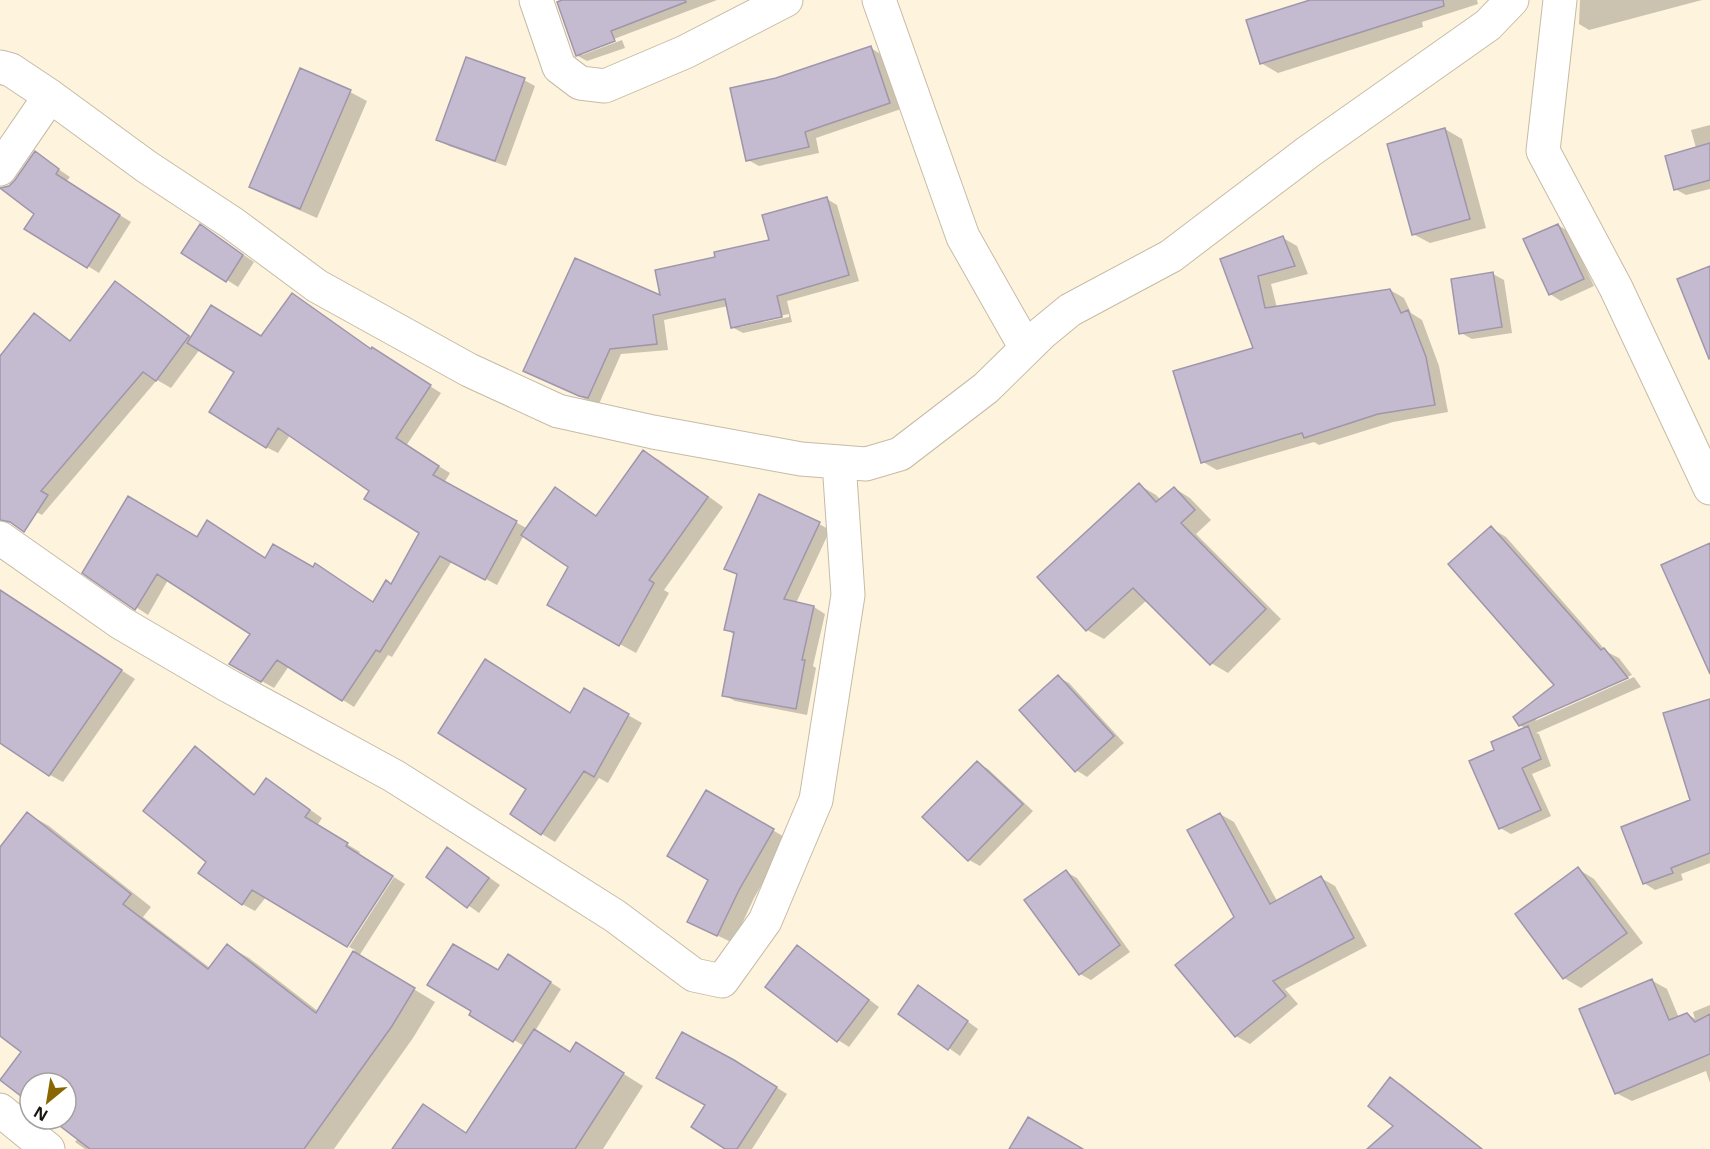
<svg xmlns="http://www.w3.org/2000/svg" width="1710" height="1149" viewBox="0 0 1710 1149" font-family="'Open Sans',sans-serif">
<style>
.shadow{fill:#0003;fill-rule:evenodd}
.building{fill:#c5bbd1;stroke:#9f96ab;stroke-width:1.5}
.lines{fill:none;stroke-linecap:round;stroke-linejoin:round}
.minor-casing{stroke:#c6bba6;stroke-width:35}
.minor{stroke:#fff;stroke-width:33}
</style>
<rect width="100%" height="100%" fill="#fef4dd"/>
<path class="shadow" d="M 567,0 L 717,0 L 582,51 L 582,55 L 622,40 L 625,48 L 587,61 L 576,55 Z
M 1315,0 L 1477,0 L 1478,4 L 1422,22 L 1423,27 L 1278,73 L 1261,63 Z
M 1580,0 L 1702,0 L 1589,30 L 1579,24 Z
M 871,48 L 882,55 L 901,109 L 816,138 L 819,153 L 759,166 L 748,160 L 777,80 Z
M 524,80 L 535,86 L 506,166 L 449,146 L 438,139 Z
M 350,92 L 367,101 L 317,218 L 267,196 L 251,186 Z
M 1710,125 L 1710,189 L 1686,195 L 1675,189 L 1696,148 L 1691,130 Z
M 1445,129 L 1462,139 L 1486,228 L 1430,243 L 1413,234 Z
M 35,153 L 70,177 L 66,182 L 131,222 L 99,273 L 26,228 L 36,213 L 9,187 L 16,181 Z
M 827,199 L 837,205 L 859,281 L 787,301 L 792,322 L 743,333 L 732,327 L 728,306 L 664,320 L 668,350 L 621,354 L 599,404 L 591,402 L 525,370 L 662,298 L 717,258 L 771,241 ZM 789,314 L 789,317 L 740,327 L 740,324 Z
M 1558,225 L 1569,232 L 1594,286 L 1561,301 L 1550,294 Z
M 212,233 L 254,262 L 238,287 L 227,280 Z
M 1283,238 L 1297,246 L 1308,274 L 1271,284 L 1277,308 L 1390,290 L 1404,298 L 1411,313 L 1422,320 L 1439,366 L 1448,412 L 1393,422 L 1319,445 L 1314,442 L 1217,470 L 1203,462 L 1255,349 L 1222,259 Z
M 1493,274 L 1504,280 L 1512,333 L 1472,339 L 1461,333 Z
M 115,283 L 130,292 L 193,338 L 262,338 L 303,301 L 372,350 L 441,393 L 406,446 L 450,473 L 444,483 L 528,529 L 556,489 L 597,516 L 644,452 L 659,460 L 723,507 L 664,590 L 669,593 L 636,653 L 549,605 L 570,567 L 524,535 L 497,585 L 452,561 L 392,657 L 388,655 L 354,707 L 289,666 L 274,688 L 231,664 L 252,634 L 168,580 L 148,615 L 84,573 L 197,539 L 266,559 L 374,603 L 392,586 L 421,533 L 371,490 L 290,435 L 278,453 L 266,447 L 236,372 L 200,349 L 171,388 L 157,380 L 42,515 L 27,507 L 0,447 L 0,357 L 34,315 L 71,341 Z
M 1139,485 L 1156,495 L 1161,500 L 1174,488 L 1190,498 L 1211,520 L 1196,534 L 1281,619 L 1228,673 L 1211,663 L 1147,600 L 1104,639 L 1087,630 Z
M 819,524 L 830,530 L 796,603 L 814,607 L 825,614 L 813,666 L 816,668 L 807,715 L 735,701 L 724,695 L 735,635 L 725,629 L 738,575 L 726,568 Z
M 1491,528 L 1506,537 L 1607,652 L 1619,658 L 1632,675 L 1540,715 L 1535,721 L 1634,677 L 1641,687 L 1536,733 L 1539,734 L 1551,766 L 1532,774 L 1551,816 L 1511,834 L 1500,828 L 1496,751 L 1526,729 L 1520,725 L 1557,685 Z
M 0,592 L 135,679 L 63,782 L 50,775 L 0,717 Z
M 1058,677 L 1069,683 L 1124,743 L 1087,777 L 1076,770 Z
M 584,690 L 642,723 L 608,783 L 599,778 L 555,842 L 542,834 L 571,714 Z
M 1710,700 L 1710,863 L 1681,874 L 1683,880 L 1655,890 L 1644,883 L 1692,801 Z
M 195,748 L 208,756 L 256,795 L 279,788 L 322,818 L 317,826 L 360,852 L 358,855 L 266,897 L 255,911 L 242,904 L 208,862 Z
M 977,763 L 988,769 L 1033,811 L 980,866 L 969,860 Z
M 706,792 L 788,839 L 754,898 L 733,943 L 704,929 L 710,879 Z
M 28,814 L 49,826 L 151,907 L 143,917 L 210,968 L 228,946 L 249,958 L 319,1012 L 355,950 L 349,947 L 394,877 L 405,884 L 359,956 L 435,1002 L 413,1038 L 334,1149 L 85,1149 L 75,1142 L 78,1138 L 53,1119 L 66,1119 L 66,1083 L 30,1083 L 30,1101 L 23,1052 L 0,1034 L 0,849 Z
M 1220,814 L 1234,822 L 1277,901 L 1321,878 L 1335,886 L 1367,946 L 1285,989 L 1298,1004 L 1250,1044 L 1236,1036 L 1236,918 Z
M 459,856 L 500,885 L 479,913 L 428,877 Z
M 1578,869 L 1594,879 L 1643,943 L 1581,988 L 1564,978 L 1517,914 Z
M 1066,872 L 1077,878 L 1130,952 L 1091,980 L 1080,974 Z
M 808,954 L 879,1007 L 849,1047 L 838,1040 Z
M 520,963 L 561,989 L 535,1031 L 571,1053 L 595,1056 L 643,1086 L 603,1149 L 394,1149 L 424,1106 L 468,1134 L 524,1046 L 471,1014 L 498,972 Z
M 1651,980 L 1667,989 L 1679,1018 L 1687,1014 L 1695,1019 L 1693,1012 L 1710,1005 L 1710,1083 L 1706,1071 L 1632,1101 L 1616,1093 Z
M 930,994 L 978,1029 L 960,1056 L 900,1013 Z
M 746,1068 L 787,1094 L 752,1149 L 728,1149 Z
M 1391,1079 L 1402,1085 L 1475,1143 L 1470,1149 L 1369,1149 L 1395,1126 Z"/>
<path class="building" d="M 562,0 L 685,0 L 686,2 L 611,31 L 615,41 L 576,56 L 557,2 Z
M 1310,0 L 1443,0 L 1444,6 L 1260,64 L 1246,20 Z
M 871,46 L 890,103 L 805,132 L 809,147 L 746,161 L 730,88 L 776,78 Z
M 466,57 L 525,78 L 495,161 L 436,140 Z
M 300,68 L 351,90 L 300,209 L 249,187 Z
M 1445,128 L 1470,219 L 1412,235 L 1387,144 Z
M 1710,143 L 1710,180 L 1674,190 L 1665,156 Z
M 35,151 L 59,169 L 56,174 L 120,215 L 87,268 L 24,229 L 34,214 L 0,188 L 9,186 L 15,180 Z
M 827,197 L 849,275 L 777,296 L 782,317 L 731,328 L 725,299 L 653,315 L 657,344 L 610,349 L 588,398 L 579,396 L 523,371 L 575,258 L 660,295 L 655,270 L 715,257 L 714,252 L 769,240 L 762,215 Z
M 200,224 L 243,255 L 226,282 L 181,253 Z
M 1558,224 L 1584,279 L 1549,295 L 1523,239 Z
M 1283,236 L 1295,266 L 1258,276 L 1265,308 L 1390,289 L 1401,313 L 1408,310 L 1426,357 L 1435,405 L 1378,414 L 1304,438 L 1302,433 L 1201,463 L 1173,371 L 1253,348 L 1220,259 Z
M 1710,266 L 1710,358 L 1709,359 L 1677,279 Z
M 1493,272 L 1502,327 L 1459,334 L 1451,279 Z
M 115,281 L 189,336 L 156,381 L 143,372 L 41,491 L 48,495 L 24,532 L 10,522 L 0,520 L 0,356 L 34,313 L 70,341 Z
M 292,293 L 371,349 L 372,347 L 431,385 L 396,438 L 439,466 L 433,475 L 517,521 L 485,580 L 440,556 L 380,652 L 376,650 L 342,701 L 277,660 L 261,682 L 229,664 L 250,634 L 157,574 L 135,610 L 82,573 L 128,496 L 197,537 L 207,520 L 265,558 L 273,544 L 313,567 L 315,563 L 373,602 L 386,580 L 391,584 L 419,533 L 364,499 L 369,491 L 278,428 L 266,448 L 209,412 L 234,372 L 187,343 L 211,305 L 261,336 Z
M 643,450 L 708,497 L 649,580 L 654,583 L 619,646 L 547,605 L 568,567 L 521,535 L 555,487 L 596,516 Z
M 1139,483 L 1156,502 L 1174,487 L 1195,510 L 1181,523 L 1266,609 L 1210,665 L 1133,588 L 1086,631 L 1037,577 Z
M 759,494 L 820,522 L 784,599 L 814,606 L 802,660 L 805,660 L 796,709 L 722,696 L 734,632 L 724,630 L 737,574 L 724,569 Z
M 1491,526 L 1601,650 L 1604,648 L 1628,678 L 1519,726 L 1513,717 L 1554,685 L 1448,564 Z
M 1710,543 L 1710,674 L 1661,565 Z
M 0,590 L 122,670 L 49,776 L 0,743 Z
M 485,659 L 570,713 L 584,688 L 629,714 L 594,777 L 584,771 L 541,835 L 510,814 L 526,789 L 438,733 Z
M 1058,675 L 1114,736 L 1075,772 L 1019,710 Z
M 1710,699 L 1710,853 L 1671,868 L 1673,873 L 1643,884 L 1621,827 L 1690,800 L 1663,713 Z
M 1528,726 L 1541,759 L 1522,768 L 1541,810 L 1499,829 L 1469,761 L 1494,750 L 1491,742 Z
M 195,746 L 254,795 L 266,778 L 310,810 L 305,817 L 348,843 L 346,846 L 393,876 L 347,947 L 252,890 L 242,905 L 198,873 L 206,862 L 143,811 Z
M 977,761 L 1023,804 L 968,861 L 922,817 Z
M 706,790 L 774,829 L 739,890 L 717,936 L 687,922 L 708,880 L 667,856 Z
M 27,812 L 131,894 L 123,904 L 208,969 L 227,944 L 316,1013 L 353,951 L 415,988 L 392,1026 L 304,1149 L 90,1149 L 51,1119 L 66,1119 L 66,1083 L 30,1083 L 30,1103 L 0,1080 L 21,1052 L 0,1036 L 0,847 Z
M 1220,813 L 1270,904 L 1321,876 L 1354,938 L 1273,981 L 1286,996 L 1235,1037 L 1175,965 L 1234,917 L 1187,830 Z
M 447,847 L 489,878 L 467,908 L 426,877 Z
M 1578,867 L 1627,933 L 1563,979 L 1515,914 Z
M 1066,870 L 1120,945 L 1079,975 L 1024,900 Z
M 453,944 L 498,970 L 508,954 L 551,982 L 513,1042 L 469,1015 L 471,1011 L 427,985 Z
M 797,945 L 869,1000 L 837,1042 L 765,987 Z
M 1652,979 L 1669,1020 L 1687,1013 L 1695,1022 L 1710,1014 L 1710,1054 L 1615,1094 L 1579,1009 Z
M 918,985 L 968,1021 L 948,1050 L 898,1014 Z
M 534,1029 L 570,1052 L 576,1042 L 624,1073 L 575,1149 L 392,1149 L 423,1104 L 466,1133 Z
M 682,1032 L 734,1060 L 777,1087 L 737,1149 L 725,1149 L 691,1127 L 705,1105 L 656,1078 Z
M 1390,1077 L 1482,1149 L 1367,1149 L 1393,1126 L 1368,1106 Z
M 1028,1117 L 1083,1149 L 1009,1149 Z"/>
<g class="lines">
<defs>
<path id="minor" d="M 536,0 L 559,67 L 580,83 L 605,86 L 685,52 L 786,0
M 879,0 L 963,237 L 1026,348
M 1560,0 L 1543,151 L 1616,288 L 1710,488
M 0,67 L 11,70 L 50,96 L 147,167 L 232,223 L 317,286 L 469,370 L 558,411 L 653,432 L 801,459 L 866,464 L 900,454 L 986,388 L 1042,333 L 1070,310 L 1171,256 L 1308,152 L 1488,25 L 1512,0
M 0,169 L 50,96
M 0,538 L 121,623 L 227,685 L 394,776 L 615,916 L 694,975 L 722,981 L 765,921 L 816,800 L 848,595 L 839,462
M 0,1110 L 48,1149"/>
</defs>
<use href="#minor" class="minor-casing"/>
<use href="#minor" class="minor"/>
</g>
<g transform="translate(48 1101) rotate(210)"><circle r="28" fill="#ffffff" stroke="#a3a29f" stroke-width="1.5"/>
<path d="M0-4.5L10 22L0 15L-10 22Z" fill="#886602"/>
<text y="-9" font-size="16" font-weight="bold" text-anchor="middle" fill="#19160e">N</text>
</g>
</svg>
